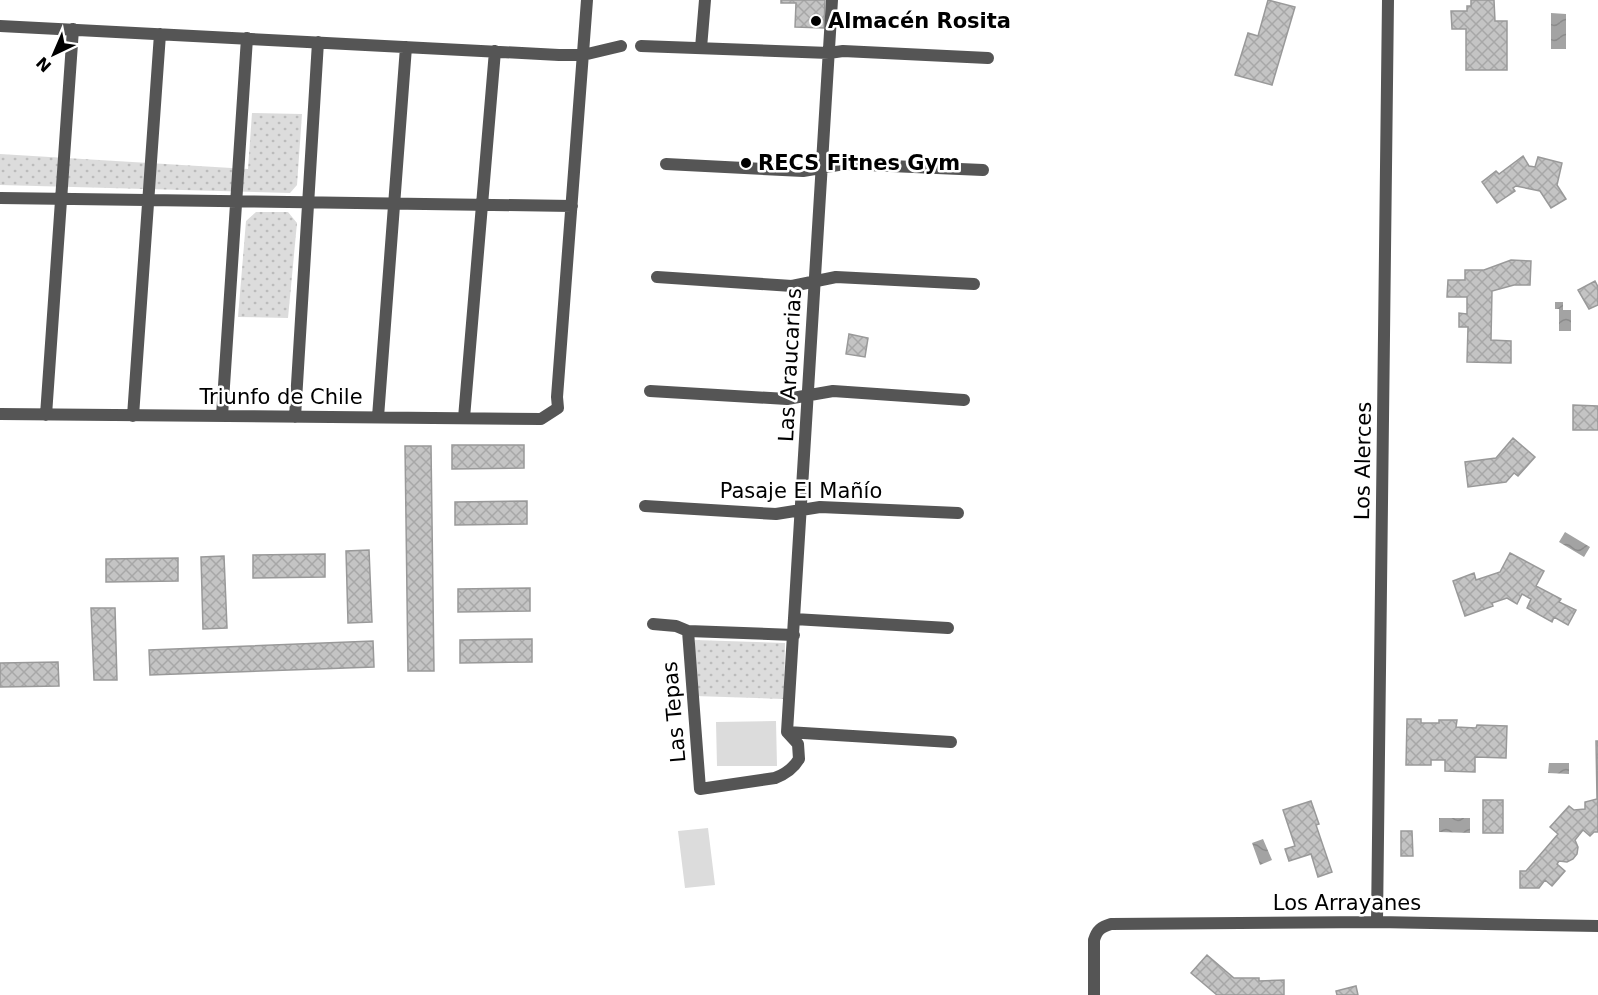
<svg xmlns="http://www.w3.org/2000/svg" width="1598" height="995" viewBox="0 0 1598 995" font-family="'DejaVu Sans',sans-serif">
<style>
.grass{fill:url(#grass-dots)}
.garden{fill:#dcdcdc}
.water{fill:url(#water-waves)}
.building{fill:url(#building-cross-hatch);stroke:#999;stroke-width:1.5}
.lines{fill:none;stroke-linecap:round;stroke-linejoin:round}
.minor{stroke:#555;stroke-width:12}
.poi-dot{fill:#000;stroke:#fff;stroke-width:2}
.labels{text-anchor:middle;stroke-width:5;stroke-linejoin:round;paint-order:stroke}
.poi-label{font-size:21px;font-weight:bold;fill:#000;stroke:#fff;text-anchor:start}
.street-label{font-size:21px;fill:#000;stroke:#fff}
</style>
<defs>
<pattern id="grass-dots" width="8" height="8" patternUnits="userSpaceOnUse" patternTransform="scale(1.5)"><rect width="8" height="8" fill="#dcdcdc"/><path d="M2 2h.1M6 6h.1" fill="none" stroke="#bbb" stroke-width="1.8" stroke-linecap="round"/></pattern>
<pattern id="water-waves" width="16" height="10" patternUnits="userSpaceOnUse" patternTransform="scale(1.5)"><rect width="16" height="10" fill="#a3a3a3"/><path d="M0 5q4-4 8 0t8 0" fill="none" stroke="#8b8b8b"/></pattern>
<pattern id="building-cross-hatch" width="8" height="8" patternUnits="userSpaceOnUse" patternTransform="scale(1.5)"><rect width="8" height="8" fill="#c4c4c4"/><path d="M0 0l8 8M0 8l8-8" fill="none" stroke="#a7a7a7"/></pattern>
</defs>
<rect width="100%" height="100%" fill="#fff"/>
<path class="grass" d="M 252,113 L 302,114 L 297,185 L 290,193 L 0,185 L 0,154 L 248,169 Z
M 256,212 L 288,212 L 297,223 L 288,318 L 238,317 L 246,221 Z
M 695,640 L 785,643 L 784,699 L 694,696 Z"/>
<path class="garden" d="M 776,721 L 777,766 L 717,766 L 716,722 Z
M 708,828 L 715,885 L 685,888 L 678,831 Z"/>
<path class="water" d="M 1551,13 L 1566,14 L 1566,49 L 1551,49 Z
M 1555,302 L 1563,302 L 1563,310 L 1571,310 L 1571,331 L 1559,331 L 1559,309 L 1555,309 Z
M 1565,532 L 1590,547 L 1584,557 L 1559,542 Z
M 1549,763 L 1569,763 L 1569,774 L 1548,773 Z
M 1439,818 L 1470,818 L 1470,833 L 1439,832 Z
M 1263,839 L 1272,860 L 1260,865 L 1252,843 Z"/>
<path class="building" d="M 781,0 L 825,0 L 824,28 L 795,27 L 796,3 L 781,3 Z
M 1268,0 L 1295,7 L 1272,85 L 1235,75 L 1248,33 L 1258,36 Z
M 1471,0 L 1494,0 L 1495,21 L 1507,21 L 1507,70 L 1466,70 L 1466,29 L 1452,29 L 1451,11 L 1467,11 L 1467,6 L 1471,6 Z
M 1523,156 L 1529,166 L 1535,167 L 1538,157 L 1562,163 L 1557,185 L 1566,199 L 1551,208 L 1540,191 L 1516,186 L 1513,188 L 1515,191 L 1497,203 L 1482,182 L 1496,171 L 1499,174 Z
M 1511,260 L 1531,261 L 1530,285 L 1514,285 L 1492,291 L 1491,340 L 1511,341 L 1511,363 L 1467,362 L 1468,327 L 1459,327 L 1459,313 L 1467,314 L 1467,297 L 1447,297 L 1448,280 L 1465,280 L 1465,270 L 1484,270 Z
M 1595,281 L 1598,287 L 1598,305 L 1589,309 L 1578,290 Z
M 849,334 L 868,338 L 865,357 L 846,354 Z
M 1573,405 L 1598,406 L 1598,430 L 1573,430 Z
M 1513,438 L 1535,457 L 1518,476 L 1514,473 L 1506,482 L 1468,487 L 1465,462 L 1496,458 Z
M 452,445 L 524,445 L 524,468 L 452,469 Z
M 405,446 L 431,446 L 434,671 L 408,671 Z
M 527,501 L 527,524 L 455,525 L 455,502 Z
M 369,550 L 372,622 L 348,623 L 346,551 Z
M 1510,553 L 1544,571 L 1536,586 L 1561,599 L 1559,602 L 1576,610 L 1568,625 L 1554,617 L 1552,622 L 1527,608 L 1531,599 L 1522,594 L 1517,604 L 1507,598 L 1492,603 L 1493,606 L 1465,616 L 1453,581 L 1474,573 L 1476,580 L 1500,572 Z
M 325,554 L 325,577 L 253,578 L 253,555 Z
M 224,556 L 227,628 L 203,629 L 201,557 Z
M 178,558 L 178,581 L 106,582 L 106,559 Z
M 530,588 L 530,611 L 458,612 L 458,589 Z
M 91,608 L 115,608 L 117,680 L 94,680 Z
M 532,639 L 532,662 L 460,663 L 460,640 Z
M 373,641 L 374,667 L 150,675 L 149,650 Z
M 58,662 L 59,686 L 0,687 L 0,663 Z
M 1407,719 L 1421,719 L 1421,723 L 1439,723 L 1439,720 L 1457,720 L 1456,727 L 1476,728 L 1477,725 L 1507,726 L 1506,758 L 1475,757 L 1475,772 L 1445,771 L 1445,760 L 1431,760 L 1431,765 L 1406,765 Z
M 1596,741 L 1598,741 L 1598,832 L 1594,832 L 1590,836 L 1583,830 L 1575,840 L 1578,847 L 1577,854 L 1573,859 L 1567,862 L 1559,861 L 1557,864 L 1565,871 L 1552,886 L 1545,880 L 1539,888 L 1520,888 L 1520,871 L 1526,871 L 1558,834 L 1550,827 L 1569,806 L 1574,810 L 1585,809 L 1585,802 L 1597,799 Z
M 1483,800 L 1503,800 L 1503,833 L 1483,833 Z
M 1311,801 L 1319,824 L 1316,825 L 1332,872 L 1318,877 L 1311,854 L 1289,861 L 1285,849 L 1295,846 L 1283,810 Z
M 1401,831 L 1412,831 L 1413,856 L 1401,856 Z
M 1207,955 L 1234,978 L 1259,978 L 1259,981 L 1284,980 L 1284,995 L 1217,995 L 1191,973 Z
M 1356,986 L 1358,995 L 1337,995 L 1336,991 Z"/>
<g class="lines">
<path class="minor" d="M 0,26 L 559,55 L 583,55 L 621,46
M 641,46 L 829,53 L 843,51 L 988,58
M 701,48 L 705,0
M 666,164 L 803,171 L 844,164 L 983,170
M 0,198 L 572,206
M 657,277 L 792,286 L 836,277 L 974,284
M 650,391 L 787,399 L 833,391 L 964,400
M 0,414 L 541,419 L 558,408 L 557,397 L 587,0
M 46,415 L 73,29
M 133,416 L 160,34
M 222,416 L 247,38
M 295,417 L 318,42
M 378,417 L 406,47
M 464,418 L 495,51
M 645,506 L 776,514 L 820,507 L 958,513
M 794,619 L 948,628
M 653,624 L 676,626 L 688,631 L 794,635
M 688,631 L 700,789 L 775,778 C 786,774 793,769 799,759 L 798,744 L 787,732
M 787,732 L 832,0
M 787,732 L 951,742
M 1377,922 L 1388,0
M 1094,995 L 1094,940 C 1097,930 1101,927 1111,924 L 1377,922 L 1598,926"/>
</g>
<g class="poi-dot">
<circle cx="816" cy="21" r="6"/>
<circle cx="746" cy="163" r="6"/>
</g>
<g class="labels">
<g class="poi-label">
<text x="828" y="28">Almacén Rosita</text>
<text x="758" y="170">RECS Fitnes Gym</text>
</g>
<g class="street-label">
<text transform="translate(790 365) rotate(-87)" y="7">Las Araucarias</text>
<text x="281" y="404">Triunfo de Chile</text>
<text transform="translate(1363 461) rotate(-89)" y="7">Los Alerces</text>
<text x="801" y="498">Pasaje El Mañío</text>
<text transform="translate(674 712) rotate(-95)" y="7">Las Tepas</text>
<text x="1347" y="910">Los Arrayanes</text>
</g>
</g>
<g transform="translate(54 54) rotate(224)" stroke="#ffffff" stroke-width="4.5" paint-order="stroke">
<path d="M0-4.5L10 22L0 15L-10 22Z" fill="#000000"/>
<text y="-9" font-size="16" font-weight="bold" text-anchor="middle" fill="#000000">N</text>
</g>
</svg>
